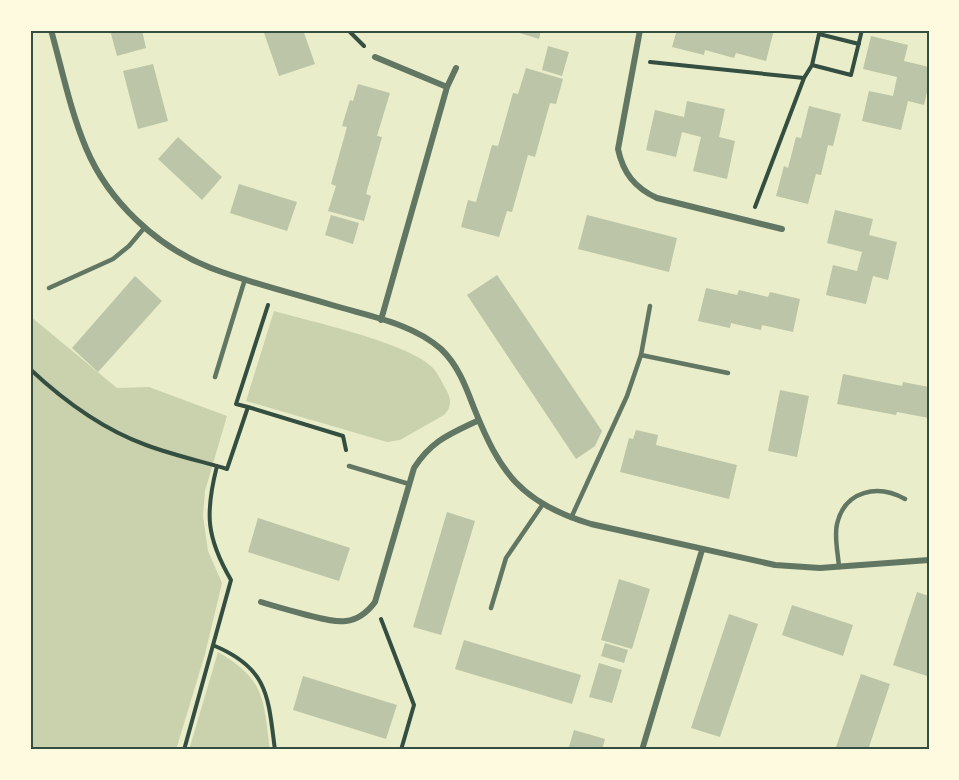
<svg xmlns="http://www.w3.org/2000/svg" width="959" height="780" viewBox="0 0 959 780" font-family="Lato,sans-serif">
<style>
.green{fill:#cad2ad}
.building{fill:#bcc5a7}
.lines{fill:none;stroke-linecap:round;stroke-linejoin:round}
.path{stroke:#344e41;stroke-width:4}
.service{stroke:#617663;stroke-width:4.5}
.minor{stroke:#617663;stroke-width:6}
.neatline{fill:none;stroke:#344e41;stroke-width:2}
</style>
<rect width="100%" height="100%" fill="#e9edc9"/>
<path class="green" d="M 274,311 C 312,322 406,342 432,367 C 437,372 441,380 444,386 C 451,397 453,406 444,415 L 400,440 L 387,442 L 246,401 Z
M 30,316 L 117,388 L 149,387 L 227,416 L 205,491 L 203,516 L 208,551 L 222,583 L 205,654 L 176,750 L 30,750 Z
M 218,652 C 266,680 263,699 270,750 L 189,750 Z"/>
<path class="building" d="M 110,30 L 142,30 L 146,48 L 117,56 Z
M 263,30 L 303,30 L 315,64 L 279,76 Z
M 510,30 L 541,30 L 539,39 Z
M 677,30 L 774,30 L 766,61 L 736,53 L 734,58 L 705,50 L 704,55 L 672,47 Z
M 871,36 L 908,45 L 904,61 L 929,67 L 929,84 L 924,105 L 908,101 L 901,130 L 862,121 L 869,91 L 893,96 L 897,77 L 863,69 Z
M 548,46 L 569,52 L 562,76 L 542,70 Z
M 153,64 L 168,121 L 138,129 L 123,71 Z
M 526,68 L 563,79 L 556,104 L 550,103 L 535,157 L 528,155 L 512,212 L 507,211 L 499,237 L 461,227 L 468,200 L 476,202 L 492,145 L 498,146 L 513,93 L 518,94 Z
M 358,84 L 390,93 L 377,136 L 382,137 L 366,194 L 371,196 L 364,221 L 328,211 L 336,186 L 331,184 L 347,127 L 342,126 L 350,100 L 353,101 Z
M 687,101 L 725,109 L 719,137 L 735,141 L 727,179 L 693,171 L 701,137 L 682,132 L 676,157 L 646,150 L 655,110 L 684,117 Z
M 809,106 L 841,114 L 833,146 L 828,145 L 821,175 L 816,174 L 808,204 L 776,196 L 784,166 L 788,168 L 796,137 L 801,138 Z
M 178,137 L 222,177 L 202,200 L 158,159 Z
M 239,184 L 297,202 L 287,231 L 230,213 Z
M 835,210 L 873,219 L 869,235 L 897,242 L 888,280 L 873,276 L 866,304 L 826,295 L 833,265 L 857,271 L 862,252 L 827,243 Z
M 331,215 L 359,223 L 353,244 L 325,235 Z
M 587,215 L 677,238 L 669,272 L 578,249 Z
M 497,275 L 602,431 L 595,446 L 576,459 L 467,295 Z
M 135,276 L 162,301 L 98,372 L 72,348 Z
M 706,288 L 737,295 L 739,290 L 768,297 L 770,292 L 800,299 L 793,332 L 762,325 L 761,330 L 731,323 L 730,328 L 698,321 Z
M 843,374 L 902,386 L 903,382 L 929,387 L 929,418 L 897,412 L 896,415 L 837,404 Z
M 780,390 L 809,396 L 797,457 L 768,451 Z
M 636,430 L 658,435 L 656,445 L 737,465 L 729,499 L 620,472 L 629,438 L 633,439 Z
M 447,512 L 475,521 L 441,635 L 413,627 Z
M 258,518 L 350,548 L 339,581 L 248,552 Z
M 619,579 L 650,589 L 632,649 L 601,640 Z
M 917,592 L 929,596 L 929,638 L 927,643 L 929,644 L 929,670 L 927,676 L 893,665 Z
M 792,605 L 853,625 L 843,656 L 782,635 Z
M 729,614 L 758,624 L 720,737 L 691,728 Z
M 464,640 L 581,675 L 572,704 L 455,669 Z
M 605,643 L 628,650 L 624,663 L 601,656 Z
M 599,663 L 622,670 L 612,703 L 589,697 Z
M 861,674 L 890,684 L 868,750 L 835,750 Z
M 303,676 L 397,705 L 386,739 L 293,710 Z
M 574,730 L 605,739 L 602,750 L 568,750 Z"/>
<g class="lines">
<path class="path" d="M 348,30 L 364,46
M 650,62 L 804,78
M 812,65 L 851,75 L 862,30
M 755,207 L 804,78 L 812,65 L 819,34 L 859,44
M 30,369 C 64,401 102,429 146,445 C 173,455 200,461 227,469 L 248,407 L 236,404 L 268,305
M 248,407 L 343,436 L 346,450
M 381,619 L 414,705 L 401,750
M 215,646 C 269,669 268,697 275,750
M 184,750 L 231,580 C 206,537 205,513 217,466"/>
<path class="service" d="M 49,288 L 113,259 L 129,246 L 145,227
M 650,306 L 641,355 L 728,373
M 215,377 L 245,279
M 349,466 L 409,484
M 571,518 L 627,396 L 641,355
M 839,567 C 838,553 834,537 837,524 C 845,490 878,484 905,499
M 491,608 L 506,558 L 543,504"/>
<path class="minor" d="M 51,30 C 62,69 70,110 86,148 C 108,201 157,247 211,268 C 250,283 292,293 332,305 C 368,316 412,323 441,349 C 458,365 466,387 474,408 C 500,473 521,503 591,524 L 775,565 L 820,568 L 929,560
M 640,30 L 618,149 C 623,173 635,188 657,198 L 782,229
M 375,57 L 447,87 L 381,320
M 447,87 L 456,68
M 261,602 C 277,607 292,611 307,615 C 335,622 355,629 375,602 L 414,468 C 432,440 450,434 479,420
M 642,750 L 702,550"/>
</g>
<rect width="959" height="780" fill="none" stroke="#fefae0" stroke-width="63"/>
<rect x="32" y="32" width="896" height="716" class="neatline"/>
</svg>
